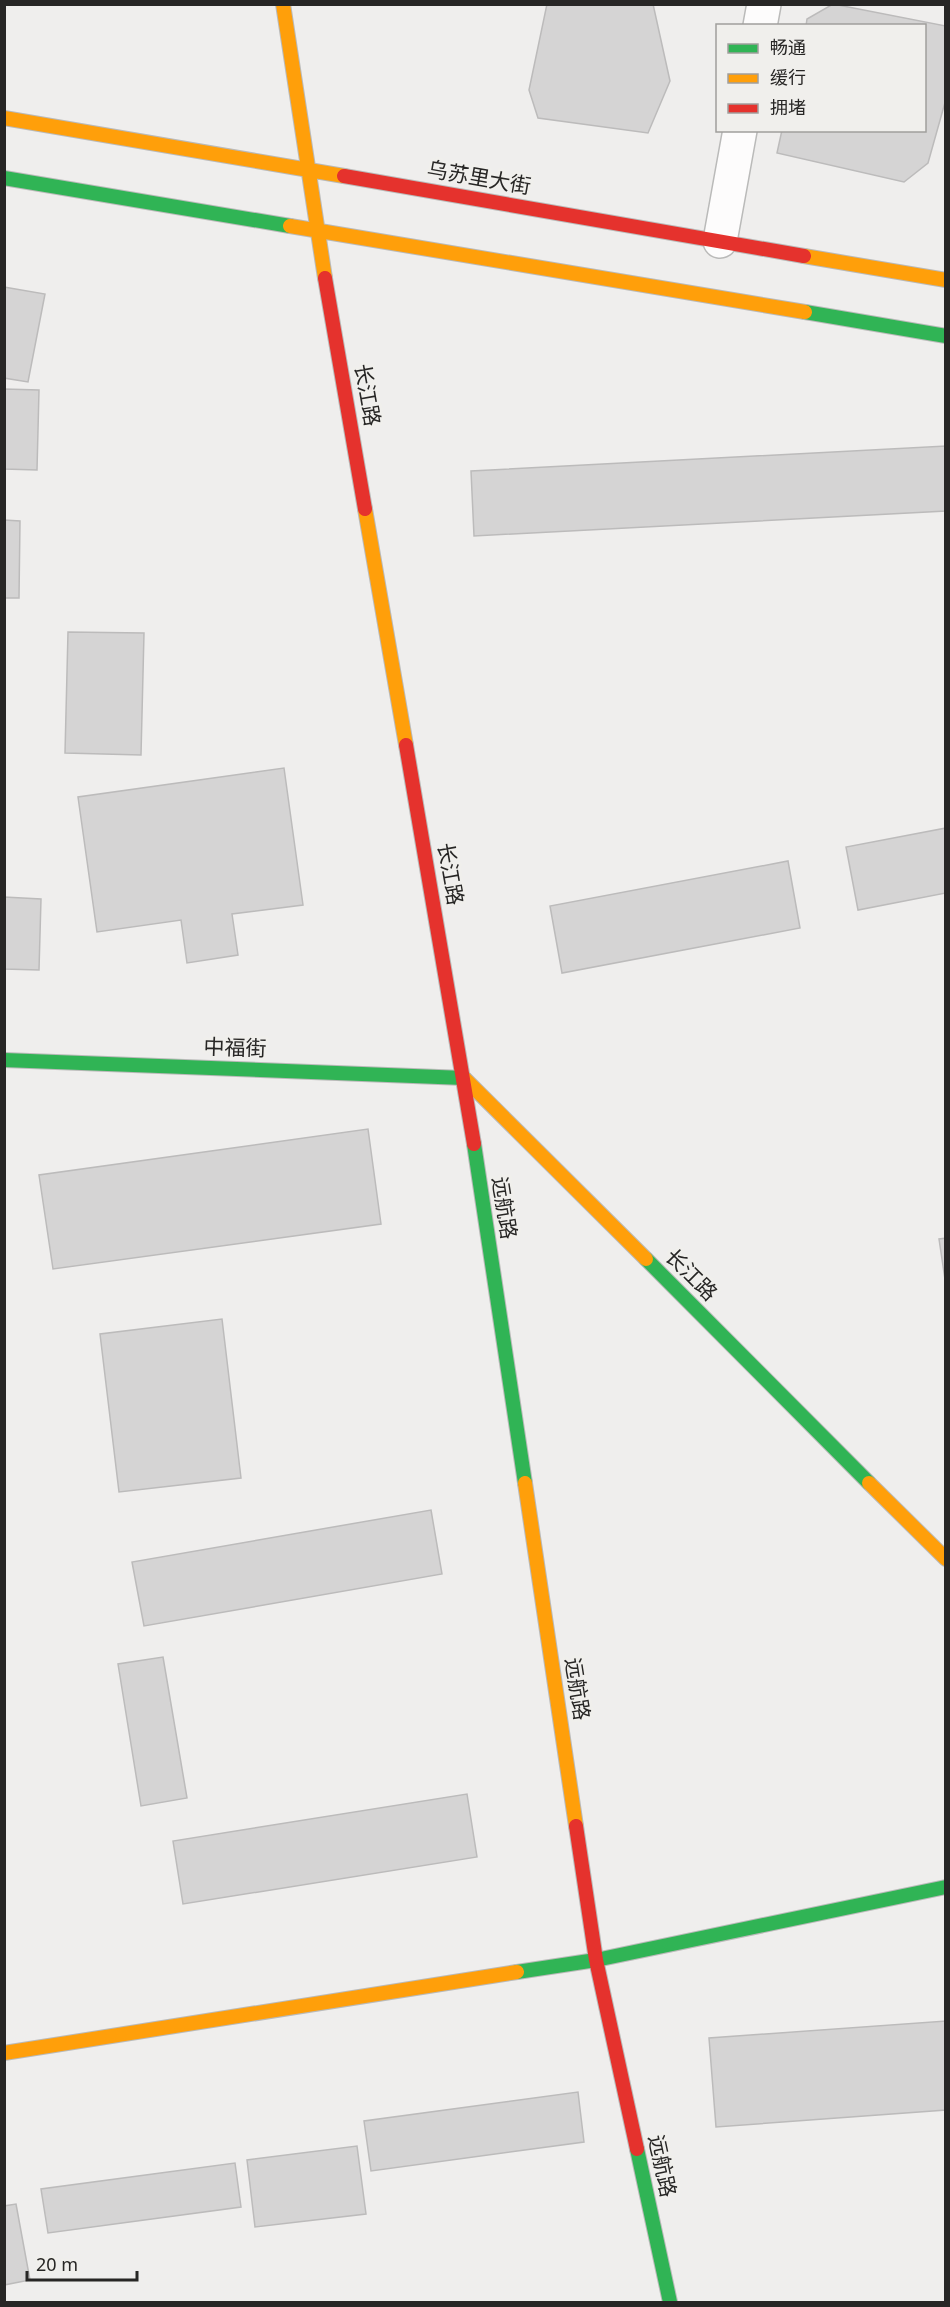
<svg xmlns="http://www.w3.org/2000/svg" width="950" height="2307" viewBox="0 0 950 2307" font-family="'Noto Sans','Noto Sans SC',sans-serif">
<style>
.building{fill:#d5d4d4;stroke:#bcbbbb;stroke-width:1.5}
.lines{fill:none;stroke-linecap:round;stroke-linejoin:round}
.street-casing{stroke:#babab9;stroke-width:36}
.fast-casing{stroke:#babab9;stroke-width:16}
.slow-casing{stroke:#babab9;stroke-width:16}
.jam-casing{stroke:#babab9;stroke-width:16}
.street{stroke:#fdfcfc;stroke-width:33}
.fast{stroke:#30b455;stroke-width:14}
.slow{stroke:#ff9f0a;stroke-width:14}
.jam{stroke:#e5322d;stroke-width:14}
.labels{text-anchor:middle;stroke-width:6;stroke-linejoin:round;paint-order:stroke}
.street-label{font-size:21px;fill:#272625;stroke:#f0efec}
</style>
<rect width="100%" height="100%" fill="#efeeed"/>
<path class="building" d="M 547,4 L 653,4 L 670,81 L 648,133 L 538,118 L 529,90 Z
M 833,4 L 946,26 L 946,99 L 928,163 L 904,182 L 777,153 L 782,130 L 924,130 L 924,26 L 806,26 L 807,19 Z
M 4,287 L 45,294 L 28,382 L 4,378 Z
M 4,389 L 39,390 L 37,470 L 4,469 Z
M 946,446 L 946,511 L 474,536 L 471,471 Z
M 4,520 L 20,521 L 19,598 L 4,598 Z
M 68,632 L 144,633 L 141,755 L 65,753 Z
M 284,768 L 303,905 L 232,914 L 238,955 L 187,963 L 181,920 L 97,932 L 78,797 Z
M 946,828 L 946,893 L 858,910 L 846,847 Z
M 788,861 L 800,928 L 562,973 L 550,906 Z
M 4,897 L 41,899 L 39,970 L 4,969 Z
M 368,1129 L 381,1224 L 53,1269 L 39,1175 Z
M 946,1238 L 946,1286 L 939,1239 Z
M 222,1319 L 241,1478 L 119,1492 L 100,1334 Z
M 431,1510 L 442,1574 L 144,1626 L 132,1562 Z
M 163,1657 L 187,1798 L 141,1806 L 118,1664 Z
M 467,1794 L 477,1857 L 183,1904 L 173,1841 Z
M 946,2021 L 946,2110 L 716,2127 L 709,2038 Z
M 578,2092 L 584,2142 L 371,2171 L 364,2121 Z
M 357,2146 L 366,2214 L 255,2227 L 247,2160 Z
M 235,2163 L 241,2207 L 48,2233 L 41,2189 Z
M 16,2204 L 30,2280 L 4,2285 L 4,2206 Z"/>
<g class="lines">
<defs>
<path id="street" d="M 760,26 L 764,4
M 720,241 L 740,130"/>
<path id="fast" d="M 4,178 L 290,226
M 805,312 L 946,336
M 4,1060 L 464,1078
M 474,1144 L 525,1483
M 646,1259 L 869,1483
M 517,1972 L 596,1960 L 946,1887
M 637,2149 L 670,2302"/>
<path id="slow" d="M 283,4 L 325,278
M 4,118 L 344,176
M 290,226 L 805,312
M 804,256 L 946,280
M 365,509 L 406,745
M 464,1078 L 646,1259
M 525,1483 L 576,1826
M 869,1483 L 946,1559
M 4,2053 L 517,1972"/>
<path id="jam" d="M 344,176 L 804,256
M 325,278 L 365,509
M 406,745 L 474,1144
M 576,1826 L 596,1960 L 637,2149"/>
</defs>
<use href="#street" class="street-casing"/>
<use href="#fast" class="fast-casing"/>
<use href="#slow" class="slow-casing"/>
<use href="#jam" class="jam-casing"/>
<use href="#street" class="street"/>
<use href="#fast" class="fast"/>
<use href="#slow" class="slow"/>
<use href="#jam" class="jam"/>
</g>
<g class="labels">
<g class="street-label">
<text transform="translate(479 178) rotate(10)" y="7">乌苏里大街</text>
<text transform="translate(367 395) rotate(80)" y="7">长江路</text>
<text transform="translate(450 874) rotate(80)" y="7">长江路</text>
<text transform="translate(235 1048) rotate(2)" y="7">中福街</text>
<text transform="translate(504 1208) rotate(81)" y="7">远航路</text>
<text transform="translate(691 1275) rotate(45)" y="7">长江路</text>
<text transform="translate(577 1689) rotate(81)" y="7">远航路</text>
<text transform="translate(662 2166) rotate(78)" y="7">远航路</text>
</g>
</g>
<rect width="950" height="2307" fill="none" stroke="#272625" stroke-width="12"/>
<rect x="716" y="24" width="210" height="108" fill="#f0efec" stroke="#a09f9c" stroke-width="1.5"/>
<rect x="728" y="44" width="30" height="9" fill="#30b455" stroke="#a09f9c" stroke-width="1.5"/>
<text x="770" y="54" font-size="18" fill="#272625">畅通</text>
<rect x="728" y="74" width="30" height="9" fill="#ff9f0a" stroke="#a09f9c" stroke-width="1.5"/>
<text x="770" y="84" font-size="18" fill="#272625">缓行</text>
<rect x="728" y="104" width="30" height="9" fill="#e5322d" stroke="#a09f9c" stroke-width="1.5"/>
<text x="770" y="114" font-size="18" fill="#272625">拥堵</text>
<path d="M27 2271v9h110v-9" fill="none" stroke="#272625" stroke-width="3"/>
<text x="36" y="2271" font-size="18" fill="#272625" stroke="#f0efec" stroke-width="4.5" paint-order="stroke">20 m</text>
</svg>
